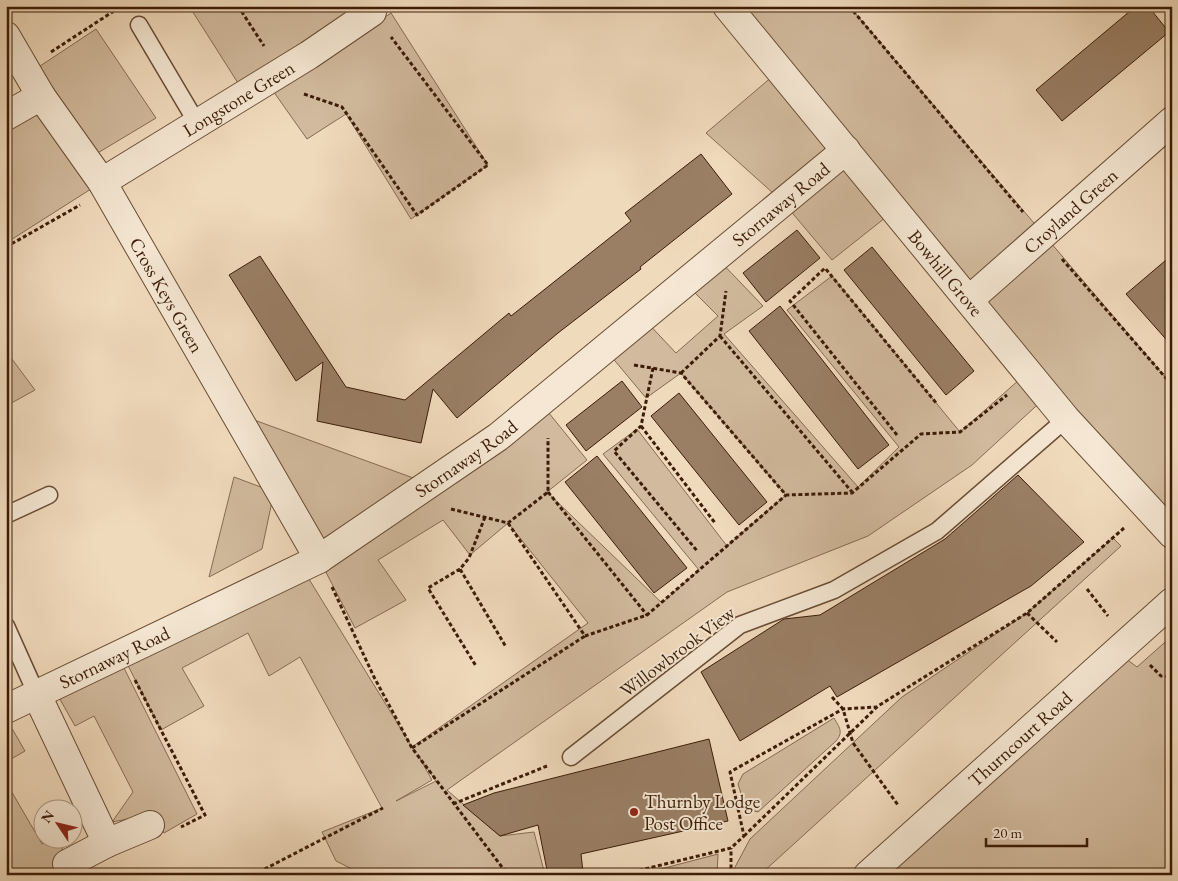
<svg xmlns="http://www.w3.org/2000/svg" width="1178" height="881" viewBox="0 0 1178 881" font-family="'EB Garamond',serif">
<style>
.green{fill:#d1ba9d;stroke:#866b52;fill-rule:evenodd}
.building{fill:#9a7f65;stroke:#3c1c07}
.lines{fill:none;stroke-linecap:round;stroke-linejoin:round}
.lane-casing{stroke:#694c34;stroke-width:19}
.street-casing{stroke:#694c34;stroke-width:30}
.path{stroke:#3c1c07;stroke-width:3;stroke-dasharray:4 2.5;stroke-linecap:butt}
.lane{stroke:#f5e7d3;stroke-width:16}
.street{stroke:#f5e7d3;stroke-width:28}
.poi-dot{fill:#8f2418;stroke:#f5e7d3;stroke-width:2}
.labels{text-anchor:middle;stroke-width:4;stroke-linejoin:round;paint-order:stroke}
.street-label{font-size:19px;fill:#3c1c07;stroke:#f5e7d3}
.poi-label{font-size:19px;fill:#3c1c07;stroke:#f5e7d3;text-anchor:start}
</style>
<rect width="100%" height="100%" fill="#f0dabc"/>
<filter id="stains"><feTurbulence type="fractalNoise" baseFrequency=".004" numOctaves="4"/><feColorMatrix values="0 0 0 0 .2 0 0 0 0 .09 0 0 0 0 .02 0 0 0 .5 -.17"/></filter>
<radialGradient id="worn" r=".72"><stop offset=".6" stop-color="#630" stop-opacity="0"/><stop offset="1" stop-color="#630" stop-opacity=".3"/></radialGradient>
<path class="green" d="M 189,6 L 368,6 L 315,64 L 391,13 L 488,165 L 411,219 L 346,114 L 307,139 L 266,81 L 245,94 Z
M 728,6 L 849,6 L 1172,385 L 1172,519 L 895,210 L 832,260 L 783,202 L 706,133 L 780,70 Z
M 96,29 L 156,118 L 86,160 L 102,182 L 6,243 L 6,116 L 41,96 L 28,74 Z
M 716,257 L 763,306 L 724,334 L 858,487 L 899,447 L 787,310 L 832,276 L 960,432 L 1028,372 L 1047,396 L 972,465 L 868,536 L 727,592 L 447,790 L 500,836 L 534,832 L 545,875 L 364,875 L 336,861 L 322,832 L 382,808 L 300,657 L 269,676 L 248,633 L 182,668 L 204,706 L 161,730 L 121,652 L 304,571 L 412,747 L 588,623 L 508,523 L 470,555 L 443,520 L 378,560 L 406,600 L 355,628 L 319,559 L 235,413 L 427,483 L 540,402 L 587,460 L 547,492 L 662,603 L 699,570 L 603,454 L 637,429 L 727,546 L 786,495 L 681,373 L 646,398 L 605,349 L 643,318 L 676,353 L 718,316 L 685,283 ZM 419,757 L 436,781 L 396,801 L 432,780 Z
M 6,351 L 35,390 L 6,406 Z
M 234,477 L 274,492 L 262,549 L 209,577 Z
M 1113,538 L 1121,546 L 762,873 L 742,875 L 734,869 L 750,839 L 902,697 L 1027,613 Z
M 1172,636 L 1172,875 L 883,875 L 1121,655 L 1137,667 Z
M 117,654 L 197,814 L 164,833 L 154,814 L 112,822 L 133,792 L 94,716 L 75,726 L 52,685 Z
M 6,718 L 25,751 L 6,762 Z
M 834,718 C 839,727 844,732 836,741 L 758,812 L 746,809 L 738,784 L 743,774 Z
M 6,782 L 42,844 L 55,839 L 65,839 L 57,868 L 64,875 L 6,875 Z
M 718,854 L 717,875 L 638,875 Z"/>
<path class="building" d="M 1136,6 L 1148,6 L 1169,32 L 1062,121 L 1036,90 Z
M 701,154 L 732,194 L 640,267 L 641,269 L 558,333 L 457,418 L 433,389 L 421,443 L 317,421 L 323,362 L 296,381 L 229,275 L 260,256 L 346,387 L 405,400 L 509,313 L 511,316 L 631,221 L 625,213 Z
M 797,230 L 820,258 L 766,302 L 743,273 Z
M 872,247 L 974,371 L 946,395 L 844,270 Z
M 1172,255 L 1172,346 L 1126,294 Z
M 780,306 L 889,445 L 858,469 L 749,331 Z
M 622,381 L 642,407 L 586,451 L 566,425 Z
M 679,393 L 767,502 L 739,525 L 651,416 Z
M 597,456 L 687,568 L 654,593 L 565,482 Z
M 1018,475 L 1084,542 L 1031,586 L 837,697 L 830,686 L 740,741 L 701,672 L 784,619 L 820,615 L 945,539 Z
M 709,739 L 728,821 L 581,854 L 583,872 L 548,875 L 538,825 L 500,836 L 463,805 L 494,793 Z"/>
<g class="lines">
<defs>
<path id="lane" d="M 139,25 L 197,123
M 6,515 L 49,495
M 6,626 L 36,693
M 571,757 L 740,625 L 834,590 L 937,531 L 1066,419"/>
<g id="street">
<path id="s1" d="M 727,6 L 1066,419 L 1172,534"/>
<path id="s2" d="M 6,36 L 41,96 L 102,182 L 319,559"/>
<path d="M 6,116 L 41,96"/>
<path id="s3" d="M 102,182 L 309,55 L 372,12"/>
<path id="s4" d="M 969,300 L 1172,121"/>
<path d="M 36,693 L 107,843 L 150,825"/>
<path id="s5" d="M 6,709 L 319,559 L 498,437 L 846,150"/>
<path d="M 67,864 L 107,843"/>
<path id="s6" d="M 868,875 L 1172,602"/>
</g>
</defs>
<use href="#lane" class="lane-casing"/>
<use href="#street" class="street-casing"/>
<path class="path" d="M 238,6 L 264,46
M 849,6 L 1023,212
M 51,52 L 117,9
M 304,94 L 342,107 L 417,215 L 488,165 L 391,37
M 6,247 L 80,205
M 1062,259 L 1172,385
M 720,336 L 852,492
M 634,365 L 681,373 L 786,495 L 852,493 L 921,434 L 960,432 L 1007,395
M 653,368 L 641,426 L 614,451 L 698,552
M 681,373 L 720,336 L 726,291
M 641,426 L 715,523
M 897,435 L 790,301 L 825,268 L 937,404
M 548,492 L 647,615
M 451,509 L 508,523 L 548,492 L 548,438
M 485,517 L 469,558 L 460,569 L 506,647
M 508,523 L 585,636 L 647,615 L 786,495
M 460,569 L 428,588 L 476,666
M 332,587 L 374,677 L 412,748 L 508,875
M 1087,589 L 1108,616
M 1027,613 L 1057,642
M 1150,665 L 1161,676 L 1172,677
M 135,680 L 205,815 L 181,827
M 832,697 L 843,709 L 853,743 L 898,805
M 412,748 L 585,636
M 453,804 L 547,766
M 744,836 L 878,706 L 1027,613 L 1124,528
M 253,875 L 383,808
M 620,875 L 731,848 L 744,836 L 730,772 L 843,709 L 877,707
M 731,875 L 731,848"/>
<use href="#lane" class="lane"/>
<use href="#street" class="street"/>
</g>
<circle class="poi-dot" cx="634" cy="812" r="5"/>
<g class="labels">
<g class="street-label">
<text dy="7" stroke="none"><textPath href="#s3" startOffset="160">Longstone Green</textPath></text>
<text dy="7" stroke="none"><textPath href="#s5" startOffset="930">Stornaway Road</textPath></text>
<text dy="7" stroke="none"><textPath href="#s4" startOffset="135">Croyland Green</textPath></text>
<text dy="7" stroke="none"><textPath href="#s1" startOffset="345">Bowhill Grove</textPath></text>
<text dy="7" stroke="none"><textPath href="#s2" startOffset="305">Cross Keys Green</textPath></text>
<text dy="7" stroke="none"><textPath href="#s5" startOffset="525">Stornaway Road</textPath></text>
<text transform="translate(677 651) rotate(-37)" y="7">Willowbrook View</text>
<text dy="7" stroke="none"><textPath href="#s5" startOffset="120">Stornaway Road</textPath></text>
<text dy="7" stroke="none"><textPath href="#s6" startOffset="204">Thurncourt Road</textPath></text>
</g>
<g class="poi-label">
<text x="644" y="808">Thurnby Lodge<tspan x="644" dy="22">Post Office</tspan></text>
</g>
</g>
<rect width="1178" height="881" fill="none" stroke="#f0dabc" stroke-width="25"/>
<rect x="8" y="8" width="1163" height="866" fill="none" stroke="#3c1c07" stroke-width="2.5"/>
<rect x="12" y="12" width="1153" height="856" fill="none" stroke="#3c1c07"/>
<g transform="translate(58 824) rotate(305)"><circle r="24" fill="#f5e7d3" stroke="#ab9681"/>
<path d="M0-4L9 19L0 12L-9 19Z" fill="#8f2418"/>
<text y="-8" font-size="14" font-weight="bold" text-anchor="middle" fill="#3c1c07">N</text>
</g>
<path d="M986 838v8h101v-8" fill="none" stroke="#3c1c07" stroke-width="2.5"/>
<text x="993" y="838" font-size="15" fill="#3c1c07" stroke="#f5e7d3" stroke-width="4" paint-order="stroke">20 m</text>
<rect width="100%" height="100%" filter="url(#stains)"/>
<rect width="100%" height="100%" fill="url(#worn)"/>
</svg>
